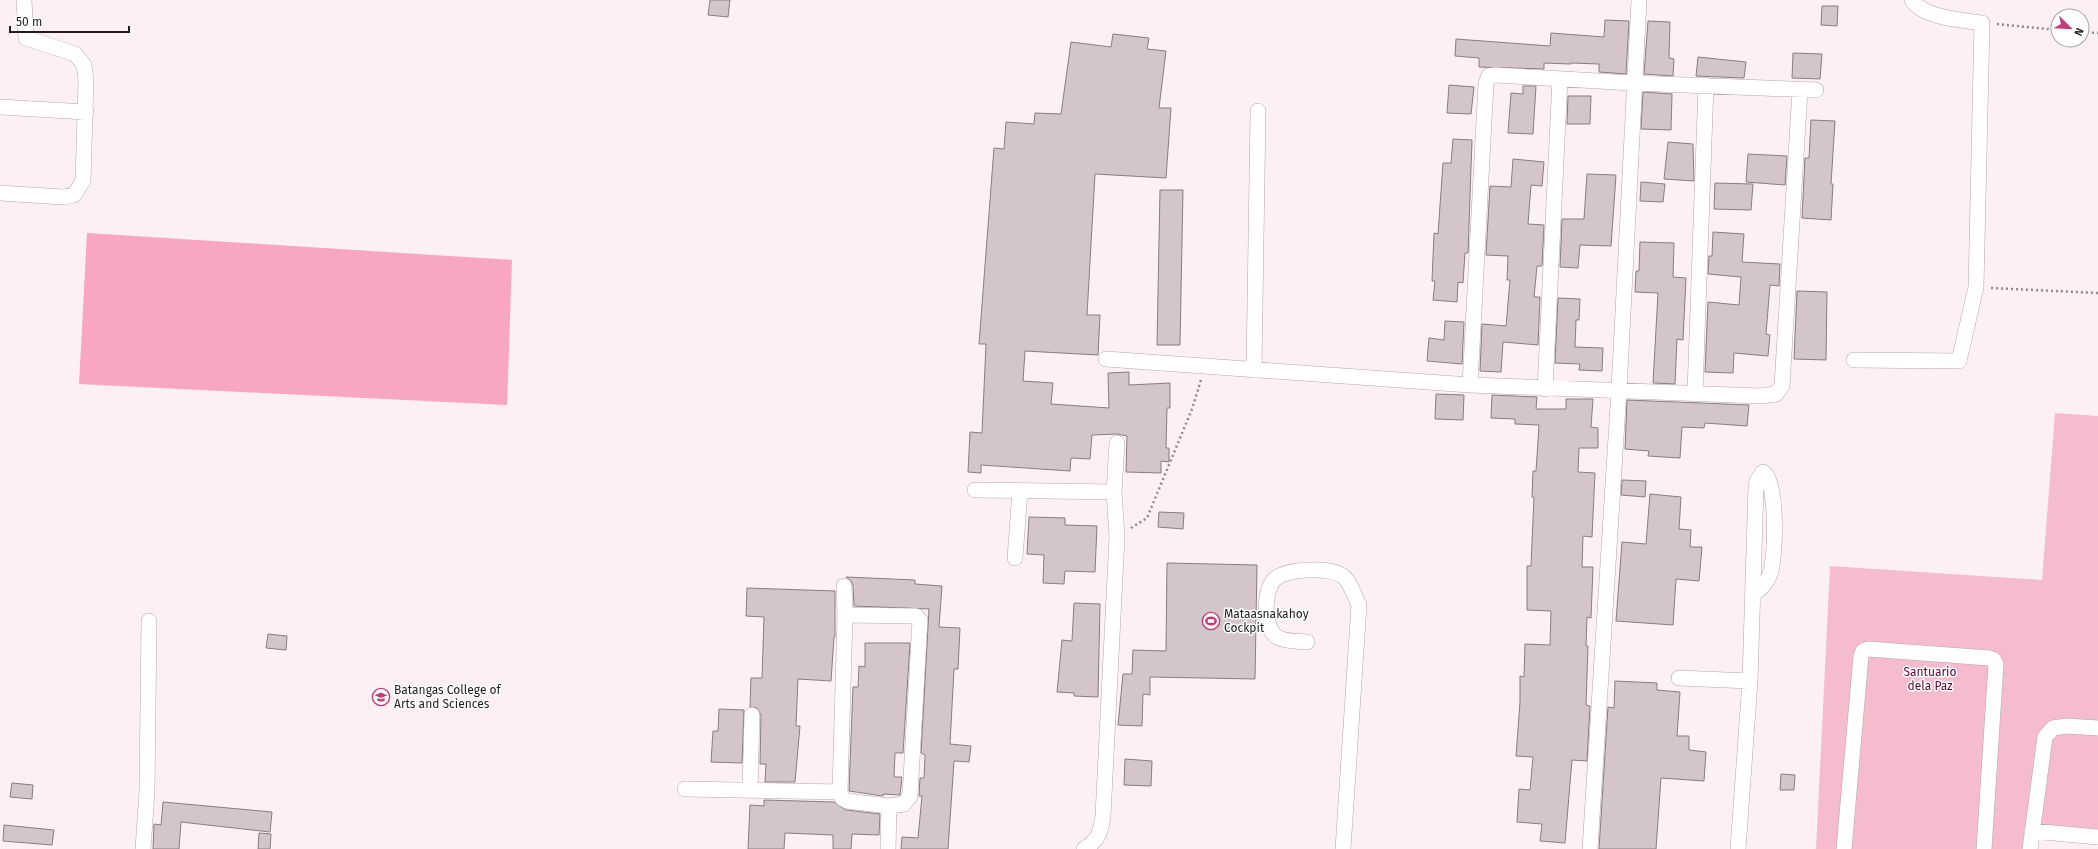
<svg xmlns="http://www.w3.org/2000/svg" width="2098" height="849" viewBox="0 0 2098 849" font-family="'Fira Sans',sans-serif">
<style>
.green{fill:#f5bcce}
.forest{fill:#f8a6c2}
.building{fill:#d3c5c9;stroke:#897d81}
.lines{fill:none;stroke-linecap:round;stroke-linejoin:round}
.minor-casing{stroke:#b3a7aa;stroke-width:16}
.path{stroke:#90878a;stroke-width:2.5;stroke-dasharray:2 3;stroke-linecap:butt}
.minor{stroke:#fff;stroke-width:15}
.labels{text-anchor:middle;stroke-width:3;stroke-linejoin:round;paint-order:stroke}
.poi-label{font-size:12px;fill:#211c1e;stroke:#fff;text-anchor:start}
.park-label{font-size:12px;fill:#610534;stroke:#fff}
</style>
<rect width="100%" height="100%" fill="#fdf0f4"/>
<path class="green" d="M 2055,413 L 2098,416 L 2098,845 L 2025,834 L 2023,849 L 1816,849 L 1830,566 L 2042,580 Z"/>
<path class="forest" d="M 87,233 L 512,260 L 507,405 L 79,384 Z"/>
<path class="building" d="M 710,0 L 730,0 L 728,17 L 708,15 Z
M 1822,6 L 1838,6 L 1837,26 L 1821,25 Z
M 1605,20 L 1629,21 L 1626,74 L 1599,72 L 1599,64 L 1571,63 L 1571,64 L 1544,63 L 1544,69 L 1479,67 L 1479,58 L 1455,56 L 1456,39 L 1550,46 L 1551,33 L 1604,37 Z
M 1648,21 L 1670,22 L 1669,58 L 1674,59 L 1673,76 L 1644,74 Z
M 1113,34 L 1149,38 L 1147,49 L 1166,51 L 1159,108 L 1171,108 L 1166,178 L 1095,174 L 1087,315 L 1100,315 L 1098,355 L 1025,351 L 1023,381 L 1053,383 L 1051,404 L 1109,408 L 1108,373 L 1129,372 L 1129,385 L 1170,383 L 1170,408 L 1167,408 L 1166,448 L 1169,448 L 1169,462 L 1161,461 L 1161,473 L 1126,472 L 1127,436 L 1117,434 L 1092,435 L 1090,459 L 1071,458 L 1070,471 L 981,465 L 981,473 L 968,472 L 970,432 L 982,433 L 986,344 L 979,344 L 994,148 L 1004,149 L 1006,122 L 1034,124 L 1035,113 L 1061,114 L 1071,42 L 1111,47 Z
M 1793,53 L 1822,54 L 1820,79 L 1792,78 Z
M 1698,57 L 1746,62 L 1744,78 L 1696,76 Z
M 1449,85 L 1474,87 L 1471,114 L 1447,113 Z
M 1523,86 L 1536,86 L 1533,134 L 1508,133 L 1511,93 L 1523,94 Z
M 1643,92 L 1672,94 L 1671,130 L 1641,129 Z
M 1568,96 L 1591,96 L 1590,124 L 1567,124 Z
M 1811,120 L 1835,121 L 1831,184 L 1833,184 L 1831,220 L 1802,218 L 1805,158 L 1809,158 Z
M 1453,139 L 1472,140 L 1468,253 L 1465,253 L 1463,283 L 1458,282 L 1457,302 L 1433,300 L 1435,281 L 1432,281 L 1434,233 L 1438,234 L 1443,163 L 1451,163 Z
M 1668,142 L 1693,144 L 1694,181 L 1664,179 Z
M 1748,154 L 1787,156 L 1785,185 L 1746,182 Z
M 1513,159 L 1544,162 L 1542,186 L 1531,185 L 1528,224 L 1544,225 L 1542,266 L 1537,266 L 1534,297 L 1540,297 L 1538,345 L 1503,342 L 1501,372 L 1480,371 L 1482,324 L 1506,326 L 1510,280 L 1507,280 L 1508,256 L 1486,255 L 1490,186 L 1511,187 Z
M 1587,174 L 1616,175 L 1611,246 L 1580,245 L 1578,268 L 1560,267 L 1562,219 L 1584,219 Z
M 1641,182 L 1665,184 L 1663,202 L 1640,201 Z
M 1715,183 L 1753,184 L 1751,210 L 1714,209 Z
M 1160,190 L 1183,190 L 1180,345 L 1157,345 Z
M 1713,232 L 1744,234 L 1742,262 L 1780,264 L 1779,286 L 1770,285 L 1766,334 L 1770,335 L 1768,356 L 1734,353 L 1733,373 L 1705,372 L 1708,302 L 1739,305 L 1741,277 L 1708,274 L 1709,256 L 1712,256 Z
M 1640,242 L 1674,243 L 1673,277 L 1686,278 L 1683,340 L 1677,339 L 1675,384 L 1653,383 L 1658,293 L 1635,292 L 1636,271 L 1639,271 Z
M 1797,291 L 1827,292 L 1826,360 L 1794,359 Z
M 1558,298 L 1580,299 L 1579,320 L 1576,320 L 1575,347 L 1603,348 L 1602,371 L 1579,370 L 1580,364 L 1555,363 Z
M 1445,321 L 1464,322 L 1462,364 L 1427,361 L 1429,338 L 1444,340 Z
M 1436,394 L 1464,395 L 1463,420 L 1435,419 Z
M 1492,395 L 1537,397 L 1536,409 L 1566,409 L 1566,399 L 1593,399 L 1591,427 L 1598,428 L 1598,448 L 1579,448 L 1578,472 L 1595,473 L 1592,537 L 1583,536 L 1582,567 L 1593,567 L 1591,618 L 1587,617 L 1586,646 L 1588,646 L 1586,705 L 1590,706 L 1587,761 L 1572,760 L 1565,843 L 1540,841 L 1542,824 L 1517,822 L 1519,789 L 1530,790 L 1533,757 L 1516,756 L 1520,702 L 1520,676 L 1524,677 L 1525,644 L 1550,645 L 1551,611 L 1527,610 L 1527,566 L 1531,566 L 1534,497 L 1532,497 L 1533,471 L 1536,471 L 1539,425 L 1515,424 L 1515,419 L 1491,418 Z
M 1627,400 L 1749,405 L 1747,426 L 1705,423 L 1704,428 L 1682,427 L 1680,458 L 1648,456 L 1649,451 L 1625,449 Z
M 1622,480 L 1646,481 L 1645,497 L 1621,495 Z
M 1650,494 L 1681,497 L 1679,529 L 1691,530 L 1690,547 L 1702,547 L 1699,581 L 1676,579 L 1673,625 L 1616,621 L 1622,542 L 1646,544 Z
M 1159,512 L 1184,513 L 1183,529 L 1158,527 Z
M 1029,517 L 1065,518 L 1065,525 L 1097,526 L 1095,572 L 1065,571 L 1064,584 L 1043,583 L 1044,555 L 1027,554 Z
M 1167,563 L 1257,565 L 1255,679 L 1150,677 L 1150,695 L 1143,694 L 1142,726 L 1118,725 L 1123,674 L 1132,674 L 1133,650 L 1166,651 Z
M 846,577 L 915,580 L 915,584 L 942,586 L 939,627 L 960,628 L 958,669 L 954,669 L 950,744 L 971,746 L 969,762 L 954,761 L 948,849 L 901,849 L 902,837 L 918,838 L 922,796 L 919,796 L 920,778 L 924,778 L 925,755 L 921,753 L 929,609 L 854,606 L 853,585 L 851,581 Z
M 747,588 L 835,591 L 835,637 L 834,637 L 831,681 L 798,679 L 796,726 L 800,726 L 795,782 L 765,782 L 766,764 L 760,764 L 761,715 L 757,708 L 750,707 L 751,678 L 762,678 L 764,617 L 746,616 Z
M 1074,603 L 1100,604 L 1098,697 L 1074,696 L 1074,693 L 1057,692 L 1062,640 L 1072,641 Z
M 268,634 L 287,636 L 286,650 L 266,648 Z
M 865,643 L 910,643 L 903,753 L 895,753 L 894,777 L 902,777 L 900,795 L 883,794 L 883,796 L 849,791 L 853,687 L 858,687 L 859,666 L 865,667 Z
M 1615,681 L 1657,683 L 1657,690 L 1680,692 L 1677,736 L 1689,736 L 1689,750 L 1706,752 L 1704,781 L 1661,778 L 1656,849 L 1599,849 L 1608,707 L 1614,708 Z
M 719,709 L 744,710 L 742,763 L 711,762 L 713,731 L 718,731 Z
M 1125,759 L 1152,761 L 1151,786 L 1124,785 Z
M 1781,774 L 1795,775 L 1794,790 L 1780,790 Z
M 12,783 L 33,785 L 32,799 L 10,797 Z
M 764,800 L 834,802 L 846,810 L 880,814 L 879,835 L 852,834 L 851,849 L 833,849 L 833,835 L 785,833 L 784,849 L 748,849 L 750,805 L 764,806 Z
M 163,802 L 272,812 L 270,832 L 181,822 L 179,849 L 153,849 L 154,824 L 161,825 Z
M 4,825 L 54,830 L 52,845 L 3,841 Z
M 259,833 L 271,834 L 270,849 L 258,849 Z"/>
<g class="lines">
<defs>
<path id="minor" d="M 0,107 L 86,112
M 0,193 L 63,197 L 74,195 L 83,181 L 86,80 L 84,65 L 75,54 L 26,38 L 24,0
M 1106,359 L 1470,385 L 1760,396 L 1776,394 L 1782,386 L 1800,90
M 1854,360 L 1959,361 L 1976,287 L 1982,23 C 1963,20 1923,18 1912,0
M 1254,370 L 1258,111
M 1470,385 L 1486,83 L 1489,76 L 1495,75 L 1633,83 L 1816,90
M 1545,389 L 1560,79
M 1695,392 L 1706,85
M 975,490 L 1114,492
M 1015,558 L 1020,491
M 844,586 L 845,615
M 845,615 L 916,616 L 920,620 L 910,796 L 904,804 L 889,806 L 847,801 L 842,798 L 840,792 Z
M 1307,642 C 1298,641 1285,642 1277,637 C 1263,628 1263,590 1275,579 C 1287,568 1334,566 1345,578 C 1351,584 1355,597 1359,605 L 1343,849
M 1679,678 L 1750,681
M 685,789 L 840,792
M 750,790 L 752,715
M 2032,831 L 2098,837
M 143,849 L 147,791 L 149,621
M 888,849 L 889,806
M 1084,849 C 1098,841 1101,832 1103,816 L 1117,537 L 1114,492 L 1117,443
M 1590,849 L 1619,390 L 1639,0
M 1738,849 L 1750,681 L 1756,486 L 1757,481 L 1763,472 C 1778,479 1776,559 1770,574 C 1767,583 1760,589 1753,595
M 1844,849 L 1861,656 L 1863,651 L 1868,649 L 1989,658 L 1994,660 L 1996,664 L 1984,849
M 2030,849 L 2045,737 L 2053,728 L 2066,726 L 2098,728"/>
</defs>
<use href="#minor" class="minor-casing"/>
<path class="path" d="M 1997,24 L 2058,30
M 2082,32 L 2098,33
M 1991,288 L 2098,293
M 1131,528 L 1147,518 L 1192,409 L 1201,380"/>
<use href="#minor" class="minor"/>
</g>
<defs>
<symbol id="stadium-ring" viewBox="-11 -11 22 22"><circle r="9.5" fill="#fff" stroke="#c33b77" stroke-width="1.5"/><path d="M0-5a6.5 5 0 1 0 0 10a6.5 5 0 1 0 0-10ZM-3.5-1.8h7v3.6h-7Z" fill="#c33b77"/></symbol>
<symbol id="university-ring" viewBox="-11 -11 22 22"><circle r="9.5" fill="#fff" stroke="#c33b77" stroke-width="1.5"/><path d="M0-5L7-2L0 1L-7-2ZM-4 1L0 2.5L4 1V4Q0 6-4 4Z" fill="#c33b77"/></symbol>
</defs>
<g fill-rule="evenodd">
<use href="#stadium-ring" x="1201" y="611" width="20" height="20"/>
<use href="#university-ring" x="371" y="687" width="20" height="20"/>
</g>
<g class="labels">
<g class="poi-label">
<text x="1224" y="618">Mataasnakahoy<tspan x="1224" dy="14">Cockpit</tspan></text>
<text x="394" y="694">Batangas College of<tspan x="394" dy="14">Arts and Sciences</tspan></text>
</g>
<g class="park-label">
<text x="1930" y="676">Santuario<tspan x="1930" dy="14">dela Paz</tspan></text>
</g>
</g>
<g transform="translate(2070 28) rotate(114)"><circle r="19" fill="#ffffff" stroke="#a6a4a5"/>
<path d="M0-3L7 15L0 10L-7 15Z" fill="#c33b77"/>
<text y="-6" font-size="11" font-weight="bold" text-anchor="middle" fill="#211c1e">N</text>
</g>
<path d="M10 26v6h119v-6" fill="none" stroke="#211c1e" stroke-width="2"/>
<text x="16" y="26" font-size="12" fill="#211c1e" stroke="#ffffff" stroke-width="3" paint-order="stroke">50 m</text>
</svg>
